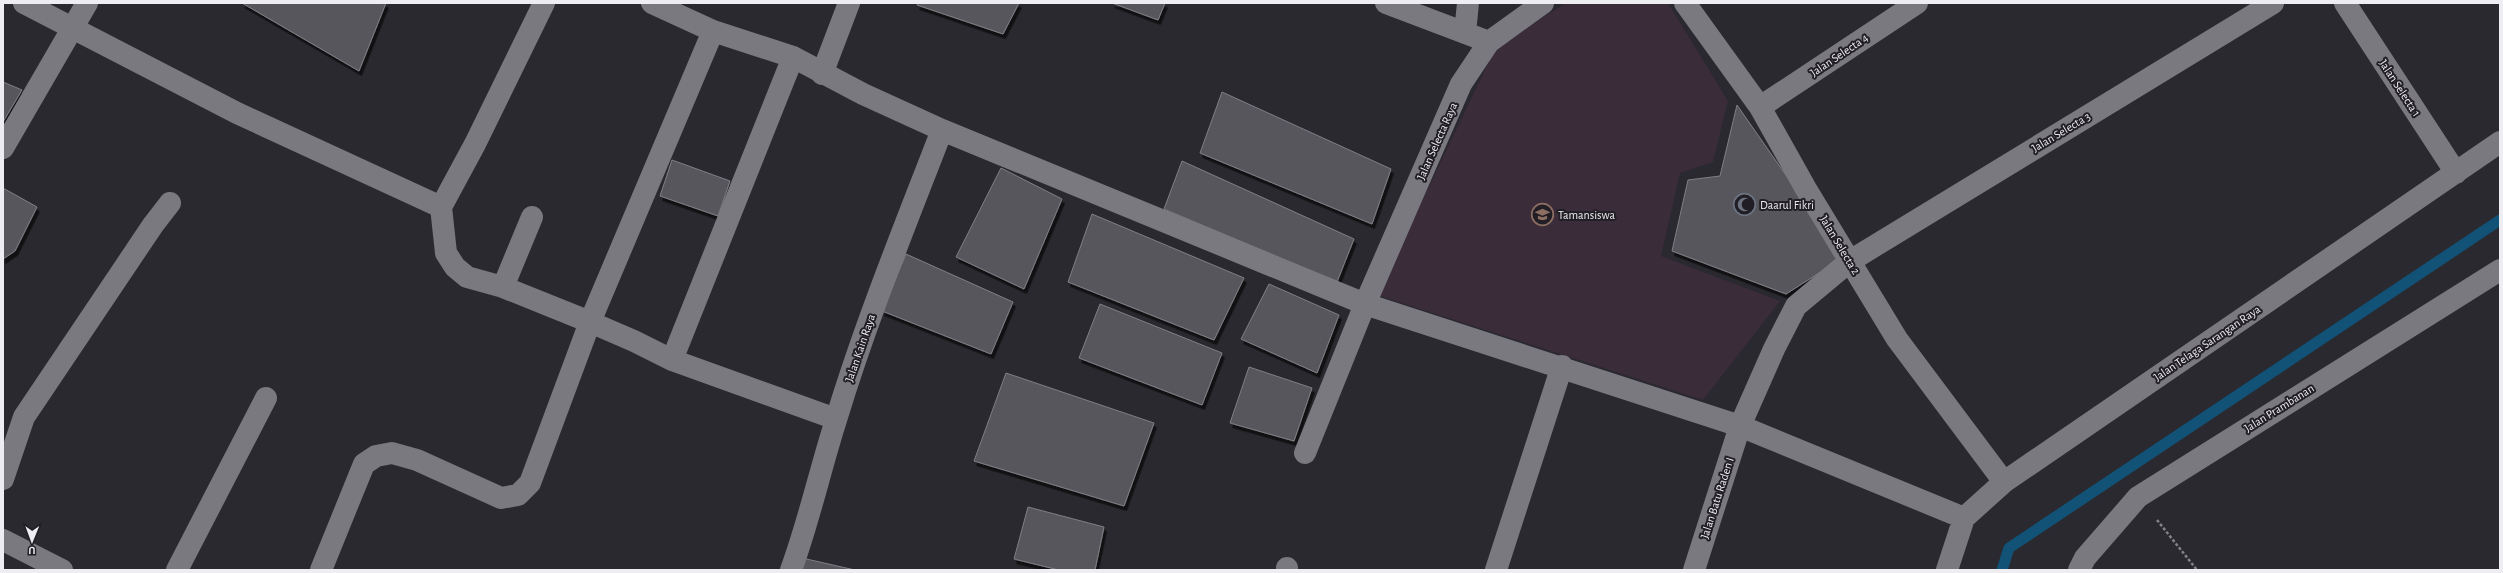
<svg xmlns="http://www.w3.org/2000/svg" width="2503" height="573" viewBox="0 0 2503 573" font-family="'Alegreya Sans',sans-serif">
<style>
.education{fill:#3a2c39}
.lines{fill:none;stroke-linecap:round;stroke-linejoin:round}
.stream{stroke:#115276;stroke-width:11}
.building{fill:#57565c;stroke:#807f86;filter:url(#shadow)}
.path{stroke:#838287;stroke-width:2.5;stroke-dasharray:3 2;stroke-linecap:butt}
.minor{stroke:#7a797f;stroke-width:22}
.tertiary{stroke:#7a797f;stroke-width:22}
.labels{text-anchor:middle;stroke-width:4;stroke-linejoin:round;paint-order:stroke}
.street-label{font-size:12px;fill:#eeedf1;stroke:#211f25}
.poi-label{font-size:12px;fill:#eeedf1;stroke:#211f25;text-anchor:start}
</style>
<defs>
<filter id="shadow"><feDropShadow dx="2.5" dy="4.5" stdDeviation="0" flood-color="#0009"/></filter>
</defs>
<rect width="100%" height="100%" fill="#2a292f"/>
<path class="education" d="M 1566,3 L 1668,3 L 1728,101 L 1713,162 L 1680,173 L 1661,256 L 1780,301 L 1703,400 L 1377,295 L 1496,47 Z"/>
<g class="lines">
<path class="stream" d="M 2002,570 L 2009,548 L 2500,220"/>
</g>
<path class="building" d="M 242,3 L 386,3 L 359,71 Z
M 918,3 L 1019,3 L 1003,34 L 917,5 Z
M 1112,3 L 1165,3 L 1158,20 Z
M 3,82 L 22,90 L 3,122 Z
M 1222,92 L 1391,169 L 1372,224 L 1200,153 Z
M 1737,105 L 1824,230 L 1841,259 L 1786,294 L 1672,251 L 1688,180 L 1720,176 Z
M 672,160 L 730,181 L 718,216 L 660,196 Z
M 1182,161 L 1354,239 L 1337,282 L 1164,209 Z
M 1001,168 L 1062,199 L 1024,289 L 956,257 Z
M 3,188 L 37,207 L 15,251 L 3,259 Z
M 1092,214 L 1244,278 L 1214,340 L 1068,282 Z
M 906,254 L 1013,302 L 991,354 L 882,311 Z
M 1269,284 L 1339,315 L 1317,373 L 1241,339 Z
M 1100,304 L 1222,353 L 1202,405 L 1079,358 Z
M 1249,367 L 1312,388 L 1294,441 L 1230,423 Z
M 1006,373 L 1154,423 L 1124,506 L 974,461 Z
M 1028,507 L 1104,527 L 1095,570 L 1059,570 L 1014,559 Z
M 802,558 L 855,570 L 799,570 Z"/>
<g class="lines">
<path class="path" d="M 2157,520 L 2197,570"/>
<path class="minor" d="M 24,3 L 237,113 L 441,207 L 446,253 L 455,267 L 467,277 L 503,287 L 590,322 L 634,341 L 672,360 L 836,419
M 652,3 L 713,31 L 793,57 L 863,94 L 942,130 L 1365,304 L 1740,426 L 1964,518
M 1386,3 L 1489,42
M 1685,3 L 1760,107 L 1806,189 L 1897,339 L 2004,482
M 2345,3 L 2456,173
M 1465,33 L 1468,3
M 822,74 L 849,3
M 1760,107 L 1917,3
M 3,148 L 87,3
M 441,207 L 475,144 L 544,3
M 503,287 L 532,217
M 672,360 L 793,57
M 1305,453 L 1365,304 L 1461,84 L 1489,42 L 1543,3
M 3,479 L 24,417 L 153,225 L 170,203
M 3,540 L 62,570
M 177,570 L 266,398
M 321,570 L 364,464 L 376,456 L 392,453 L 417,460 L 501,498 L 518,495 L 530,483 L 590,322 L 713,31
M 791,570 C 809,521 820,470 836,420 C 866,321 905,226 942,130
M 1287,570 L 1287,568
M 1496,570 L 1562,366
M 1694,570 L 1740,426 L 1774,349 L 1796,306 L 1850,261 L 2273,3
M 1947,570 L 1964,518 L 2004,482 L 2500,142"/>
<path class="tertiary" d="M 2079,570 L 2085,558 L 2138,497 L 2500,270"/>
</g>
<defs>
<symbol id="mosque-ring" viewBox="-11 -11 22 22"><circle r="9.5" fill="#211f25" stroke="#6b7280" stroke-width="1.5"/><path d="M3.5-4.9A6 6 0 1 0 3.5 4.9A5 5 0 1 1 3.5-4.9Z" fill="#6b7280"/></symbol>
<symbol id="school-ring" viewBox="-11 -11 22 22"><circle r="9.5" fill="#211f25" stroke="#8d6e63" stroke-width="1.5"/><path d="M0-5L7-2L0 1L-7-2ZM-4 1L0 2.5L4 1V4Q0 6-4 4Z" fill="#8d6e63"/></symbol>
</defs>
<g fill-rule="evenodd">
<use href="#mosque-ring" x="1732" y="192" width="25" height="25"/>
<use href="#school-ring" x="1530" y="202" width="25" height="25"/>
</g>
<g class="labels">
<g class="street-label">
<text transform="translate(1839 55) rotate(-34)" y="4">Jalan Selecta 4</text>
<text transform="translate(2400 88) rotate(57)" y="4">Jalan Selecta 1</text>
<text transform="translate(2061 132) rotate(-31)" y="4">Jalan Selecta 3</text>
<text transform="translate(1437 141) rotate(-66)" y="4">Jalan Selecta Raya</text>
<text transform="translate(1840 245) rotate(59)" y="4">Jalan Selecta 2</text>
<text transform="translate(2207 343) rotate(-34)" y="4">Jalan Telaga Sarangan Raya</text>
<text transform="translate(860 348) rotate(-71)" y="4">Jalan Kain Raya</text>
<text transform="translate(2279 408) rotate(-32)" y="4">Jalan Prambanan</text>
<text transform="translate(1717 498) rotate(-72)" y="4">Jalan Batu Raden I</text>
</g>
<g class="poi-label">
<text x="1760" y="209">Daarul Fikri</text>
<text x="1558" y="219">Tamansiswa</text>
</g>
</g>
<rect width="2503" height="573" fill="none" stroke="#eeedf1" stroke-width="8"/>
<g transform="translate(32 541) rotate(181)" stroke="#211f25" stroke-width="3" paint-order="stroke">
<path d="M0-3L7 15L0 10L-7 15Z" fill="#eeedf1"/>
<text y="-6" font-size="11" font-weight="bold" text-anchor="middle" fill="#eeedf1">U</text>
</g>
</svg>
